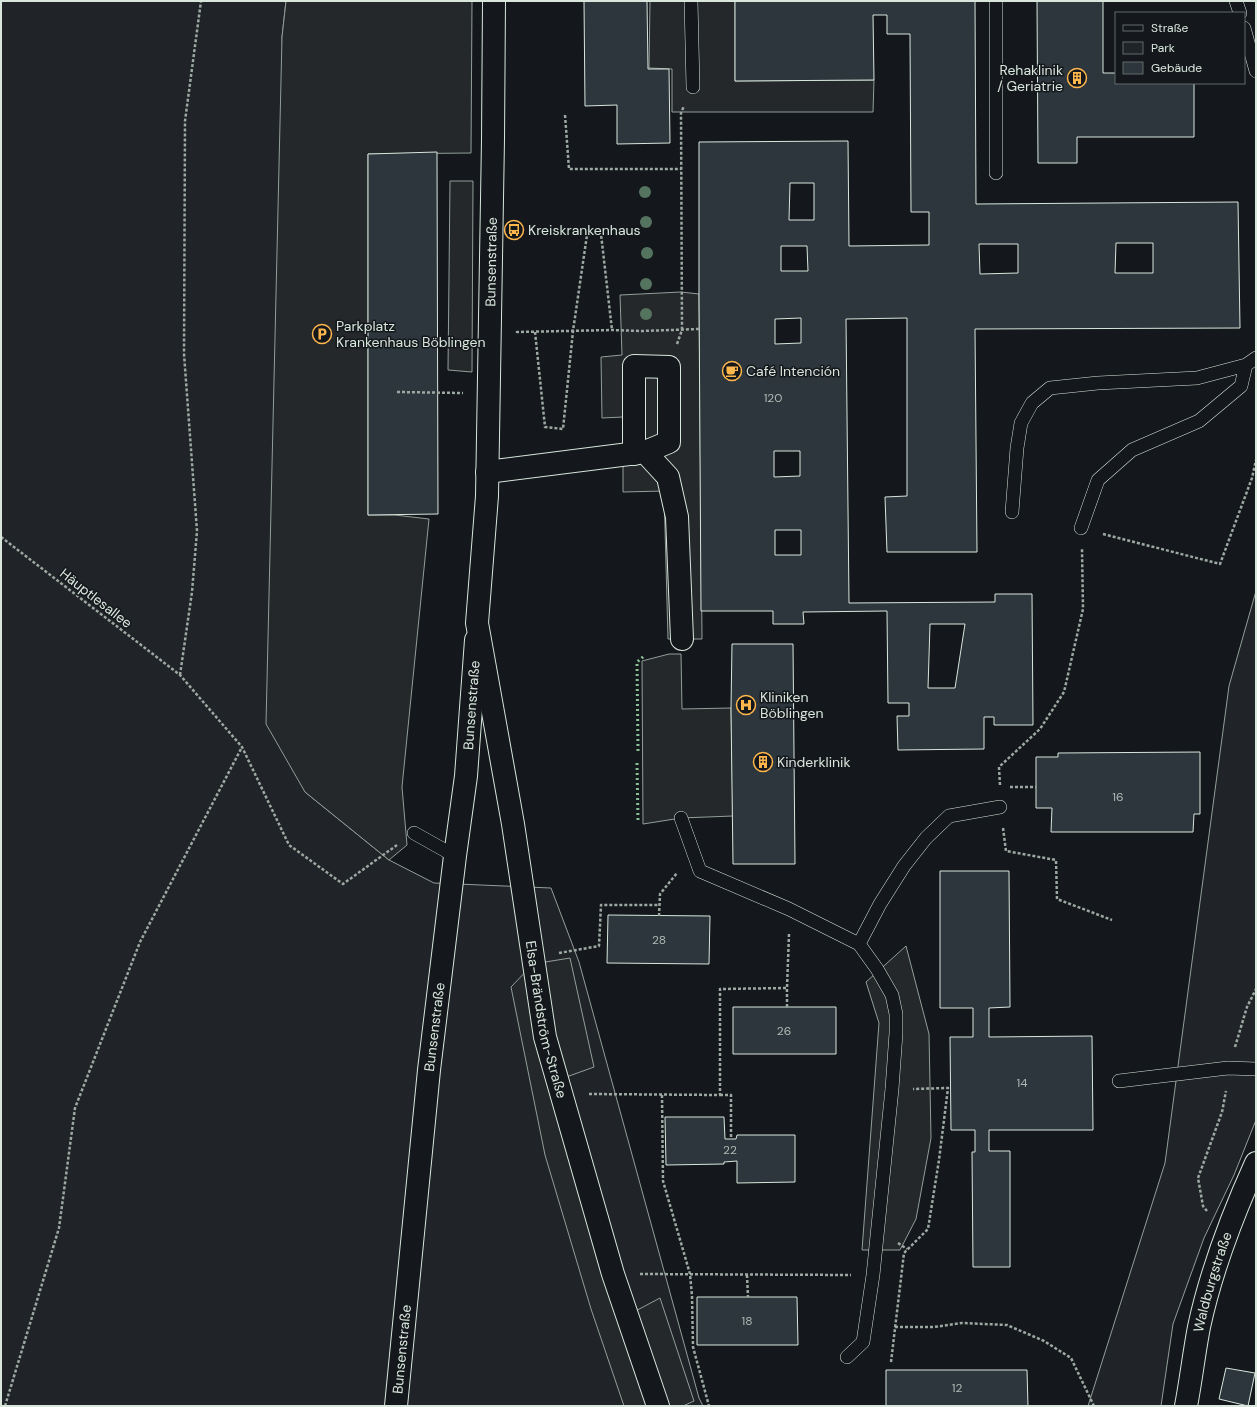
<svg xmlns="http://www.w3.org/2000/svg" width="1257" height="1407" viewBox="0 0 1257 1407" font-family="'DM Sans',sans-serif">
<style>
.green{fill:#202428;stroke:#939e99}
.parking{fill:#24282b;stroke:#939e99}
.building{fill:#2c363c;stroke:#d8e6dc;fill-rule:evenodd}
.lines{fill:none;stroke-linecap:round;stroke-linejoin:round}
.lane-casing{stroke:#d8e6dc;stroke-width:14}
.street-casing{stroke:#d8e6dc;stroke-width:24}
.secondary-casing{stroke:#d8e6dc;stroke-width:24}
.path{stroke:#9da8a2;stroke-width:2.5;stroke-dasharray:3 2;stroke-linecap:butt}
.lane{stroke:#14181c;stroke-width:13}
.street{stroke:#14181c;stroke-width:22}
.secondary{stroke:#14181c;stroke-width:22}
.hedge{stroke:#8ac095;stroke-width:3;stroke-dasharray:2 3;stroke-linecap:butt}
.tree{fill:#55745f}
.labels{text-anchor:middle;stroke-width:3;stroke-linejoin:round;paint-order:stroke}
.number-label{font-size:12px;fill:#adbab4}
.poi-label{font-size:14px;fill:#d8e6dc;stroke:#14181c;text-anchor:start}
.street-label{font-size:14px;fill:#d8e6dc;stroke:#14181c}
</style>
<rect width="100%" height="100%" fill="#14181c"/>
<path class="green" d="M 1,1 L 286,1 L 282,37 L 305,792 L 389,860 L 434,883 L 551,888 L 579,962 L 699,1398 L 703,1406 L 1,1406 Z
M 1256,591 L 1256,1120 L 1234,1175 L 1204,1238 L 1173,1324 L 1161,1406 L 1088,1406 L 1165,1163 L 1229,686 Z"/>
<path class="parking" d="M 286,1 L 472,1 L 471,153 L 368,154 L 368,515 L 395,515 L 429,519 L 402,787 L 407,845 L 389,860 L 305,792 L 266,724 L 282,37 Z
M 650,1 L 735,1 L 735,81 L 874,80 L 873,112 L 672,112 L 672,69 L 649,68 Z
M 450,181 L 473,181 L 472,372 L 448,370 Z
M 681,292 L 699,294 L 702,639 L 668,639 L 664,491 L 623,492 L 623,417 L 602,418 L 601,357 L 622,355 L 620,295 Z
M 669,654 L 681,654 L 682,709 L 731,708 L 733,816 L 681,818 L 643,824 L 642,661 Z
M 906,946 L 929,1034 L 931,1138 L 916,1219 L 900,1250 L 862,1250 L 879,1023 L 866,982 Z
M 570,958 L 594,1067 L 558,1080 L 628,1315 L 660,1298 L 694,1401 L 683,1406 L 624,1406 L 591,1309 L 545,1155 L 511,987 L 533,964 Z"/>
<path class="building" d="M 584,1 L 647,1 L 648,69 L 669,69 L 670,143 L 617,144 L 617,105 L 585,106 Z
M 735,1 L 975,1 L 976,204 L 1238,202 L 1240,328 L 975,329 L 977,552 L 887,552 L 885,497 L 907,496 L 907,318 L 846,319 L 849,603 L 995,602 L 995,594 L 1032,594 L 1033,725 L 994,725 L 994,717 L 984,717 L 984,749 L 898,750 L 897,716 L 909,716 L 909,703 L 888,703 L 887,611 L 803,612 L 804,624 L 773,624 L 773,611 L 701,611 L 699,294 L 699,142 L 848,141 L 849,246 L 929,245 L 929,212 L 911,212 L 910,34 L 887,34 L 887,15 L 873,15 L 874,80 L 735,81 ZM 790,183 L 814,183 L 814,220 L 789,220 ZM 1116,243 L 1153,243 L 1153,273 L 1115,273 ZM 979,244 L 1018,244 L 1018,273 L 980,274 ZM 781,246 L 807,246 L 808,271 L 781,271 ZM 801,318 L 801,343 L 775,344 L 775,319 ZM 774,451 L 800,451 L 800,476 L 774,477 ZM 775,530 L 801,530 L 801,555 L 775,555 ZM 930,624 L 965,624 L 955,688 L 928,688 Z
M 1037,1 L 1103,1 L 1103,73 L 1116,73 L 1116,83 L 1194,83 L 1194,137 L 1077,137 L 1077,163 L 1038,163 Z
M 437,152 L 438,514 L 368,515 L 368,154 Z
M 732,644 L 793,644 L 795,864 L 733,864 L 731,708 Z
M 1200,752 L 1200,814 L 1194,814 L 1193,832 L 1051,832 L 1052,808 L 1036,808 L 1036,757 L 1058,757 L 1058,753 Z
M 940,871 L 1009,871 L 1010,1007 L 989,1008 L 989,1037 L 1092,1036 L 1093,1130 L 989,1130 L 989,1151 L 1010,1151 L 1010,1267 L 973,1267 L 972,1152 L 975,1152 L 975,1130 L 951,1130 L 950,1037 L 973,1037 L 973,1008 L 940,1008 Z
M 608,915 L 710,916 L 709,964 L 607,963 Z
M 733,1007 L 836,1007 L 836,1054 L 733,1054 Z
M 665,1117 L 724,1117 L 725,1139 L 736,1139 L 737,1135 L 795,1135 L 795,1182 L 737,1183 L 737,1161 L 724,1162 L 724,1164 L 666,1165 Z
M 697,1297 L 797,1297 L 798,1345 L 697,1345 Z
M 1226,1368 L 1255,1373 L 1248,1406 L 1219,1399 Z
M 886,1370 L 1027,1370 L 1028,1406 L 886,1406 Z"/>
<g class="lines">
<defs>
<path id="lane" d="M 691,1 L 693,87
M 1236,1 L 1240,13
M 1244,28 L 1256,71
M 996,173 L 996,1
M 1012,512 L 1017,448 L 1021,423 L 1032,403 L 1050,388 L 1098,383 L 1197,378 L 1246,365 L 1256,358
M 1081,528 L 1098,480 L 1132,450 L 1199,421 L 1241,386 L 1246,365
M 681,818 L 700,871 L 789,909 L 859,944 L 877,969 L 892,995 L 896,1014 L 896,1033 L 892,1089 L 873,1275 L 863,1342 L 847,1357
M 414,833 L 455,856
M 859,944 L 880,904 L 904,866 L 926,838 L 949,816 L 1000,807
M 1119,1081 L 1228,1068 L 1256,1069"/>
<g id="street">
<path d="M 634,454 L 634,366 L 669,367 L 669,442 L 645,452"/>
<path d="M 487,472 L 645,452 L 668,477 L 677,517 L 682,639"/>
<path id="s1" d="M 396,1406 L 429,1070 L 455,856 L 466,776 L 476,640"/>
<path id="s2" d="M 1186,1406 C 1191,1380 1194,1353 1199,1327 C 1211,1271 1232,1216 1256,1163"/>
</g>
<g id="secondary">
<path id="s3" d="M 494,1 L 493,139 L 487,496 L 477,623 L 513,824 L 545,1037 L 613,1274 L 658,1406"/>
</g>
</defs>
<use href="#lane" class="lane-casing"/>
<use href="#street" class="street-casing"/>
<use href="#secondary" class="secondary-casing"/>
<path class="path" d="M 565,115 L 569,169 L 681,169
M 535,332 L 545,427 L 563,429 L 573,331 L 587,235 L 601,234 L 612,330
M 517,333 L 517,332 L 612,330 L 642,331 L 699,329
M 677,344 L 682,330 L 681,113 L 684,106
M 397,392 L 463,393
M 1103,534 L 1220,564 L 1252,478 L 1256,460
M 1,537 L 180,675 L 242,747 L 289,845 L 343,884 L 397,845
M 180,675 L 192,592 L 197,531 L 184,354 L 185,121 L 201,1
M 1000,785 L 999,767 L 1040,729 L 1064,692 L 1083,609 L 1082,549
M 1010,787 L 1036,787
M 1003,828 L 1006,851 L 1056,860 L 1057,899 L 1112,920
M 659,916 L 660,894 L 677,873
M 559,953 L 599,946 L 601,905 L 659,905
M 787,1007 L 787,988
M 1235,1047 L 1247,1007 L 1256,989
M 589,1094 L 720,1095 L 720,989 L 787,988 L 789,934
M 662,1095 L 663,1181 L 690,1274 L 692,1296 L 693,1347 L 709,1406
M 720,1095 L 731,1095 L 731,1139
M 1207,1211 L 1203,1206 L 1198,1178 L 1222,1112 L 1226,1091
M 898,1243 L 907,1249
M 640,1274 L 851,1275
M 747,1275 L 748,1297
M 895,1327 L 934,1327 L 962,1323 L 1007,1325 L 1044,1341 L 1071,1358 L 1094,1406
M 891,1362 L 904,1253 L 928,1229 L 939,1160 L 948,1088 L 913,1089
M 5,1406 L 59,1228 L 75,1108 L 140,942 L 242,747"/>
<use href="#lane" class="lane"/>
<use href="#street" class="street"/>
<use href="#secondary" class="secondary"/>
<path class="hedge" d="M 638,751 L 637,662 L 644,656
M 637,763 L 638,822"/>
</g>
<g class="tree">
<circle cx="645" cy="192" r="6"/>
<circle cx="646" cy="222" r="6"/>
<circle cx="647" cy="253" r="6"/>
<circle cx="646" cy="284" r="6"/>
<circle cx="646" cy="314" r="6"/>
</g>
<defs>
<symbol id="building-ring" viewBox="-11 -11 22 22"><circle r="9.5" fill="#14181c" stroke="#ffb74d" stroke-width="1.5"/><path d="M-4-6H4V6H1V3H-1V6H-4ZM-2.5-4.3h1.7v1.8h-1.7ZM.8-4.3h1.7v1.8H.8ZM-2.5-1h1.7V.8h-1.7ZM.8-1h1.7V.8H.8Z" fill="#ffb74d"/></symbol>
<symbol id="bus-ring" viewBox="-11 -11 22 22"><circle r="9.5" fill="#14181c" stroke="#ffb74d" stroke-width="1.5"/><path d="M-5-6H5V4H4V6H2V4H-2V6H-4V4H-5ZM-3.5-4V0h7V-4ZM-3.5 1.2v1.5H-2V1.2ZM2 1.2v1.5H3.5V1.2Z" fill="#ffb74d"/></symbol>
<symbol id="parking-ring" viewBox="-11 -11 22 22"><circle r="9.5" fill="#14181c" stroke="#ffb74d" stroke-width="1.5"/><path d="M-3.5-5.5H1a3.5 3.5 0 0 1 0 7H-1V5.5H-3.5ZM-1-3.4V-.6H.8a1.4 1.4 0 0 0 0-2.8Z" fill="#ffb74d"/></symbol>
<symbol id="cafe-ring" viewBox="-11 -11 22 22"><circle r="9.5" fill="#14181c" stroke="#ffb74d" stroke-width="1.5"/><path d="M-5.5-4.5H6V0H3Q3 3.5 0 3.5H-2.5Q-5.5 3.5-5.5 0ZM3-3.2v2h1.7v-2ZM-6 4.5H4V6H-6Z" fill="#ffb74d"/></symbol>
<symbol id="hospital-ring" viewBox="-11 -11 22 22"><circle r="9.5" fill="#14181c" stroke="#ffb74d" stroke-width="1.5"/><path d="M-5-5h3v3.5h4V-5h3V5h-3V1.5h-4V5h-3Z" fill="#ffb74d"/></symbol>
</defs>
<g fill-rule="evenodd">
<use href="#building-ring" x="1066" y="67" width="22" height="22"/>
<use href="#bus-ring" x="503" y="219" width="22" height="22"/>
<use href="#parking-ring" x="311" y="323" width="22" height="22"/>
<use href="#cafe-ring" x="721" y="360" width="22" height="22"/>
<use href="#hospital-ring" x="735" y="694" width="22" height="22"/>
<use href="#building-ring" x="752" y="751" width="22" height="22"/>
</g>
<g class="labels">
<g class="number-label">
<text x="773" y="402">120</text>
<text x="1118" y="801">16</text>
<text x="659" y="944">28</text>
<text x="784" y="1035">26</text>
<text x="1022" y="1087">14</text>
<text x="730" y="1154">22</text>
<text x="747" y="1325">18</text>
<text x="957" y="1392">12</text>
</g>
<g class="poi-label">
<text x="1063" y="75" text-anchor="end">Rehaklinik<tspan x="1063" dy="16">/ Geriatrie</tspan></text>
<text x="528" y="235">Kreiskrankenhaus</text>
<text x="336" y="331">Parkplatz<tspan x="336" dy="16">Krankenhaus Böblingen</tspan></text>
<text x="746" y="376">Café Intención</text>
<text x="760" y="702">Kliniken<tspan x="760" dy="16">Böblingen</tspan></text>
<text x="777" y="767">Kinderklinik</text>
</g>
<g class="street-label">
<text transform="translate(491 262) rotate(-89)" y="5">Bunsenstraße</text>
<text transform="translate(96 598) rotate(38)" y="5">Häuptlesallee</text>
<text dy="5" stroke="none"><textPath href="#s1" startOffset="705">Bunsenstraße</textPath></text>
<text dy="5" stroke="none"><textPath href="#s3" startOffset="1025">Elsa-Brändström-Straße</textPath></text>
<text dy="5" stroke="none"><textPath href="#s1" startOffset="381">Bunsenstraße</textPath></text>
<text dy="5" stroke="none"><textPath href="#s2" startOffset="127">Waldburgstraße</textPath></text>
<text dy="5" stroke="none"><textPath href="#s1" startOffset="57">Bunsenstraße</textPath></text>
</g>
</g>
<rect width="1257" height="1407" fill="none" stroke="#d8e6dc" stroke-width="4"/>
<rect x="1115" y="12" width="130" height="72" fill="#14181c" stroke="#626a69"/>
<rect x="1123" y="25" width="20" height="6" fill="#14181c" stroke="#626a69"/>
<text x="1151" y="32" font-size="12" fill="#d8e6dc">Straße</text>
<rect x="1123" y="42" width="20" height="12" fill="#202428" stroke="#626a69"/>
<text x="1151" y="52" font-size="12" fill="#d8e6dc">Park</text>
<rect x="1123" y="62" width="20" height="12" fill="#2c363c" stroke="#626a69"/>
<text x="1151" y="72" font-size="12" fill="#d8e6dc">Gebäude</text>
</svg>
